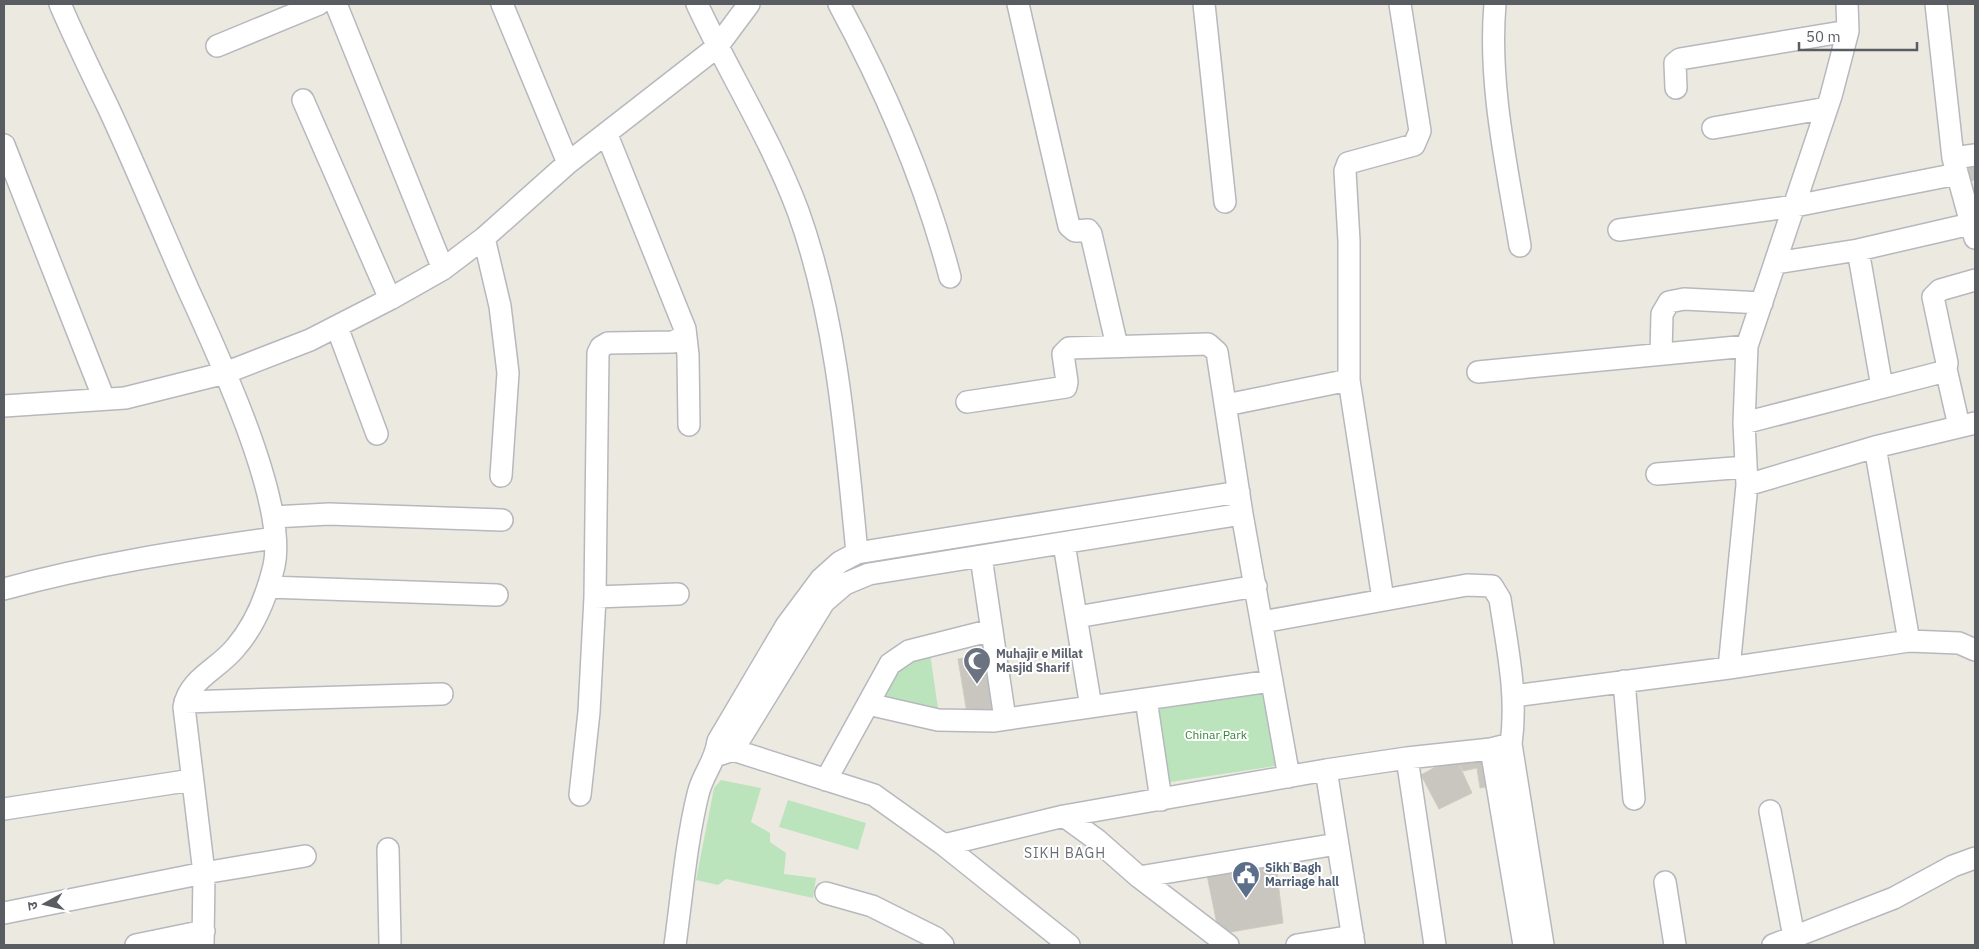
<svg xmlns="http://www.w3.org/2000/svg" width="1979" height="949" viewBox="0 0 1979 949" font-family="'IBM Plex Sans','Noto Sans Devanagari',sans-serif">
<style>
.green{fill:#bce4bc}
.building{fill:#c9c6bf;stroke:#d1cbbe}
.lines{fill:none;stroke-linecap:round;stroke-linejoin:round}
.minor-casing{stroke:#b6b8bd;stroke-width:24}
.minor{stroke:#fff;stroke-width:21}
.labels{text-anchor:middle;stroke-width:4;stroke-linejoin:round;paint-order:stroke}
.worship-label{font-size:12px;font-weight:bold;fill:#5b616d;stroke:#fff;text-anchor:start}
.park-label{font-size:12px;fill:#348539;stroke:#fff}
.service-label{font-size:12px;font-weight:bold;fill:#4e5e75;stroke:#fff;text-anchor:start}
.neighbourhood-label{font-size:14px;letter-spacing:1px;fill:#6a6e73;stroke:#fff}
</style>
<rect width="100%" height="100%" fill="#eceae0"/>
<path class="green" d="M 930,653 L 939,715 L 878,701 L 890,672 Z
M 1268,687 L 1281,765 L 1164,783 L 1152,706 Z
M 721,780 L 761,788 L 751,822 L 770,833 L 770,842 L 786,853 L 784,874 L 816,878 L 813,898 L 726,879 L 718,885 L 696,880 L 714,788 Z
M 788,800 L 866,823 L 858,850 L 779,827 Z"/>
<path class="building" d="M 1975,167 L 1975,180 L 1964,182 L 1961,169 Z
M 989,654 L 995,711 L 967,713 L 958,659 Z
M 1455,756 L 1472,793 L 1439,809 L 1421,775 Z
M 1486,756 L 1491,786 L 1480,788 L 1477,768 L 1463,771 L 1457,760 Z
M 1276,865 L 1283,923 L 1219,934 L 1207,875 Z"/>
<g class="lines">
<defs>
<path id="minor" d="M 60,4 C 75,39 91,72 108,107 C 136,167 161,228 188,289 C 216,351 288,502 274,566 C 267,595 255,625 236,647 C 219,669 189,678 184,707 L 204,873 L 203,945
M 336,4 L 443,269
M 502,4 L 568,163
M 697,4 C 729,73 771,139 798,211 C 837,319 846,440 857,553
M 839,4 C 886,91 925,181 950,277
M 1018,4 L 1069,226 L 1075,231 L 1088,230 L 1091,234 L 1117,346
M 1204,4 L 1225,202
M 1495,4 C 1488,84 1507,167 1520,246
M 1936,4 L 1953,158 L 1975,238
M 217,46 L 319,4
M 1676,88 L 1675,63 L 1680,59 L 1848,31
M 303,100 L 390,299
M 1713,128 L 1827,108
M 607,135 L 685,329 L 688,355 L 689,425
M 4,145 L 104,399
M 1953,158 L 1975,155
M 1619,230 L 1795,206 L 1957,174
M 484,238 L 500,306 L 508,373 L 501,476
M 1858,250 L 1882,387
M 1775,263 L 1858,250 L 1975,223
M 337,327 L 377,434
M 1661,354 L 1662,314 L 1669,302 L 1684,299 L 1762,303
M 1946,369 L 1959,426
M 1478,372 L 1747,346
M 967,402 L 1066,387 L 1067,382 L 1063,354 L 1069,348 L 1208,344 L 1217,352 L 1242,514 L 1289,777
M 1226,405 L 1349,380
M 4,406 L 125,398 L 225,373 L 310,340 L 390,299 L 443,269 L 484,238 L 568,163 L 717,47 L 749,4
M 1744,423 L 1942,372 L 1946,369 L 1947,363 L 1933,297 L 1940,290 L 1975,280
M 1875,447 L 1909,641
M 1657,474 L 1746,467
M 1747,485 L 1875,447 L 1975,423
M 273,517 L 329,514 L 502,520
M 1064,544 L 1091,707
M 981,557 L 1005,719
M 268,587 L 497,595
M 4,589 C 95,564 182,551 275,538
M 595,597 L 678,594
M 1383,599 L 1349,380 L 1349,241 L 1345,171 L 1348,163 L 1414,145 L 1420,131 L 1400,4
M 1077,617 L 1256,586
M 1729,668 L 1747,485 L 1744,423 L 1747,346 L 1831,96 L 1848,31 L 1847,4
M 1624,681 L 1634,799
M 1513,696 L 1729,668 L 1909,641 L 1959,643 L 1975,650
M 1146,699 L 1161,800
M 185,702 L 442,694
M 868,704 L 938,720 L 993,721 L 1272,681
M 1511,744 L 1543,945
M 1491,749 L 1524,945
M 733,750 L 874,795 L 944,845 L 1064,816 L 1326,770 L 1407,758 L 1491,749 L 1511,744 C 1518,695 1507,647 1500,599 L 1492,586 L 1467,585 L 1262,622
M 721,754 L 733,750 L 824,602 L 845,584 L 869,574 L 1242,514
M 1407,758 L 1435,945
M 1326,770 L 1354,945
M 826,780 L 890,664 L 909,651 L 992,630
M 580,795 L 589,712 L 595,597 L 598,353 L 601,347 L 608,343 L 673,342 L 685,336
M 4,809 L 192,780
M 1770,811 L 1794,937
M 1064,816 L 1097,840 L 1139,877 L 1228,945
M 944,845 L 1069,945
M 388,849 L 390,943
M 1139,877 L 1337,844
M 1665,882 L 1675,945
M 826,893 L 872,906 L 936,938 L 943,945
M 4,913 L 204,873 L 305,856
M 136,945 L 204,931
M 675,945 C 682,895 686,843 698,794 C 703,773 715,763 718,741 L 786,626 L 821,579 L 840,562 L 857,553 L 900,546 L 1239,492
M 1297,945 L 1353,936
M 1773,945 L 1894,898 L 1953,866 L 1975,858"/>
</defs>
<use href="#minor" class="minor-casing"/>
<use href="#minor" class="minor"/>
</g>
<defs>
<symbol id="mosque-pin" viewBox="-11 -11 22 30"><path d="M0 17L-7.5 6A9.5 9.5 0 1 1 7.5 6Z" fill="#6b7280" stroke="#fff"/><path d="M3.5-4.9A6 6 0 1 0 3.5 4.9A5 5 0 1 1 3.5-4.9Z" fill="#fff"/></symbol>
<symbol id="civic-pin" viewBox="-11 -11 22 30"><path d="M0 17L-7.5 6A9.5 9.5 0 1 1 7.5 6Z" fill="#5c6f8a" stroke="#fff"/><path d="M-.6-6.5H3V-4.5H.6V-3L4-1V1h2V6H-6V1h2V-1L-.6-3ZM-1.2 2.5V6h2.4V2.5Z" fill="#fff"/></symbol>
</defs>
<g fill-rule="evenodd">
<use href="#mosque-pin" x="961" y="645" width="32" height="43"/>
<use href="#civic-pin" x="1230" y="859" width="32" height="43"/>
</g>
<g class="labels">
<g class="worship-label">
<text x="996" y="658">Muhajir e Millat<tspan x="996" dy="14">Masjid Sharif</tspan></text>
</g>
<g class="park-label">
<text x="1216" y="739">Chinar Park</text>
</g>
<g class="service-label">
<text x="1265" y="872">Sikh Bagh<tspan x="1265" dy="14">Marriage hall</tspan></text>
</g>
<g class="neighbourhood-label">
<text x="1065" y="858">SIKH BAGH</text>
</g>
</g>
<rect width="1979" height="949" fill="none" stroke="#595c61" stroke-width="10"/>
<g transform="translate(45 904) rotate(262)" stroke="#ffffff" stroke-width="4" paint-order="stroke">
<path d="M0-4L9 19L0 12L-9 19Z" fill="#595c61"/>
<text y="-8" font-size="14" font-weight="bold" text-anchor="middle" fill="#595c61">उ</text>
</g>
<path d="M1799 42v8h118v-8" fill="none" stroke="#595c61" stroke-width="2.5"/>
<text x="1806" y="42" font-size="15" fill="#595c61" stroke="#ffffff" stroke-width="4" paint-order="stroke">50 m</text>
</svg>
